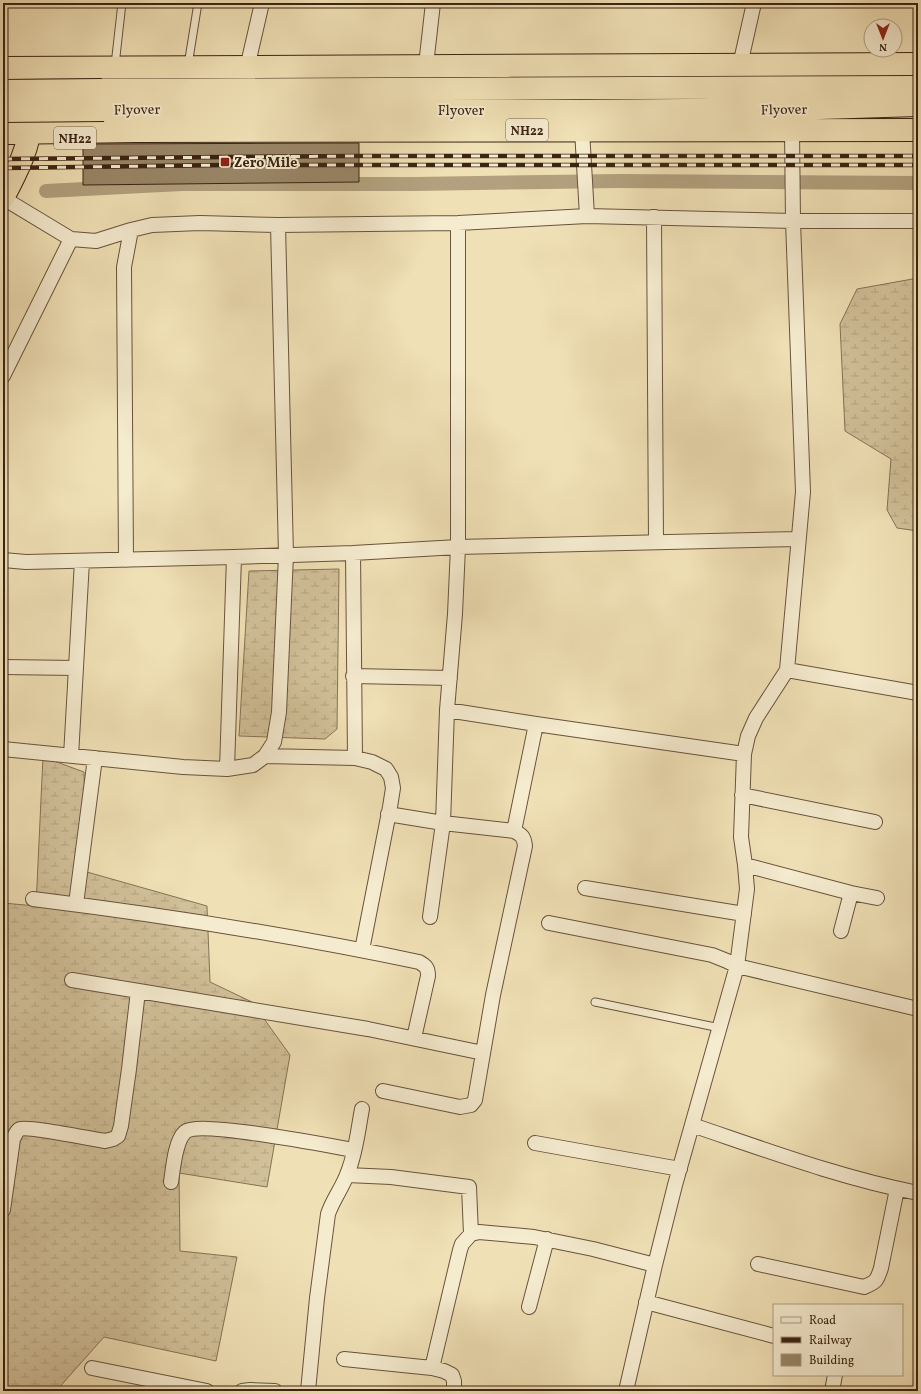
<svg xmlns="http://www.w3.org/2000/svg" width="921" height="1394" viewBox="0 0 921 1394" font-family="Vollkorn,serif">
<style>
.wetland{fill:url(#wetland-marsh);stroke:#867256}
.lines{fill:none;stroke-linecap:round;stroke-linejoin:round}
.canal{stroke:#b2a07e;stroke-width:14}
.building{fill:#998667;stroke:#3b2413}
.service-casing{stroke:#68533c;stroke-width:9}
.minor-casing{stroke:#68533c;stroke-width:16}
.trunk-casing{stroke:#3b2413;stroke-width:24}
.service{stroke:#f5ebcf;stroke-width:7}
.minor{stroke:#f5ebcf;stroke-width:14}
.trunk{stroke:#f0e0b5;stroke-width:22}
.rail-casing{stroke:#3b2413;stroke-width:4.5}
.rail{stroke:#f5ebcf;stroke-width:3;stroke-dasharray:9;stroke-linecap:butt}
.trunk-bridge-casing{stroke:#3b2413;stroke-width:24;stroke-linecap:butt}
.trunk-bridge{stroke:#f0e0b5;stroke-width:22}
.poi-dot{fill:#8f2418;stroke:#f5ebcf;stroke-width:1.5}
.labels{text-anchor:middle;stroke-width:4;stroke-linejoin:round;paint-order:stroke}
.shield{fill:#f5ebcf;stroke:#73604b;stroke-width:1}
.shield-label{font-size:13px;font-weight:bold;fill:#3b2413}
.street-label{font-size:14px;fill:#3b2413;stroke:#f5ebcf}
.poi-label{font-size:14px;font-weight:bold;fill:#3b2413;stroke:#f5ebcf;text-anchor:start}
</style>
<defs>
<pattern id="wetland-marsh" width="20" height="14" patternUnits="userSpaceOnUse"><rect width="20" height="14" fill="#d1c099"/><path d="M1 5h8M5 5V1M11 12h8M15 12V8" fill="none" stroke="#b4a583"/></pattern>
</defs>
<rect width="100%" height="100%" fill="#f0e0b5"/>
<filter id="stains"><feTurbulence type="fractalNoise" baseFrequency=".005" numOctaves="4"/><feColorMatrix values="0 0 0 0 .2 0 0 0 0 .09 0 0 0 0 .02 0 0 0 .5 -.17"/></filter>
<radialGradient id="worn" r=".72"><stop offset=".6" stop-color="#630" stop-opacity="0"/><stop offset="1" stop-color="#630" stop-opacity=".3"/></radialGradient>
<path class="wetland" d="M 918,278 L 918,531 L 897,528 L 887,510 L 891,459 L 845,431 L 840,324 L 857,289 Z
M 339,569 L 337,729 L 325,739 L 239,736 L 249,571 Z
M 43,757 L 84,772 L 87,872 L 207,906 L 210,982 L 252,1002 L 290,1055 L 267,1187 L 179,1173 L 180,1251 L 237,1257 L 216,1361 L 104,1337 L 56,1391 L 3,1391 L 3,903 L 36,906 Z"/>
<g class="lines">
<path class="canal" d="M 46,191 L 182,184 L 414,184 L 619,181 L 918,183"/>
</g>
<path class="building" d="M 359,143 L 359,182 L 83,185 L 83,144 Z"/>
<g class="lines">
<defs>
<path id="service" d="M 115,65 L 122,3
M 188,65 L 198,3
M 595,1002 L 720,1028"/>
<path id="minor" d="M 426,65 L 433,3
M 740,65 L 754,3
M 247,68 L 262,3
M 582,130 L 587,216
M 3,198 L 71,239 L 96,241 L 131,230 L 152,225 L 200,223 L 278,225 L 458,223 L 587,216 L 793,221 L 918,221
M 654,217 L 656,542
M 458,223 L 458,547 L 455,614 L 447,710 L 536,724 L 744,754
M 3,376 L 71,239
M 353,553 L 355,758
M 3,560 L 26,562 L 234,557 L 353,553 L 458,547 L 798,539
M 126,560 L 124,267 L 131,230
M 3,667 L 76,668
M 787,670 L 918,693
M 353,676 L 450,678
M 3,749 L 183,767 L 227,769 L 253,765 L 265,756 L 274,742 L 279,712 L 286,555 L 278,225
M 71,756 L 82,561
M 265,756 L 355,758 L 372,762 L 386,769 L 391,777 L 393,788 L 390,807 L 362,950
M 227,769 L 234,557
M 742,795 L 875,822
M 388,814 L 443,823 L 514,831 L 536,724
M 745,865 L 851,893 L 877,898
M 585,888 L 744,914
M 33,899 C 162,915 291,935 419,962 C 426,966 428,968 428,976 L 414,1038
M 76,904 L 95,758
M 430,917 L 443,823 L 447,710
M 549,923 L 712,955 L 727,961 L 737,966 L 918,1009
M 841,931 L 851,893
M 72,980 L 368,1029 L 483,1053
M 383,1091 L 460,1107 L 471,1105 L 475,1100 L 493,995 L 525,846 C 524,837 522,835 514,831
M 692,1125 C 766,1150 841,1178 918,1193
M 535,1143 L 680,1169
M 347,1175 L 391,1177 L 469,1187 L 471,1234
M 171,1182 C 173,1169 175,1141 185,1132 C 199,1120 330,1146 354,1150
M 3,1210 L 13,1139 C 15,1136 16,1131 20,1129 C 28,1126 91,1139 105,1141 L 113,1139 L 118,1136 L 121,1126 L 129,1069 L 138,991
M 758,1264 L 864,1287 C 876,1282 877,1281 881,1268 L 897,1189
M 646,1302 L 774,1336
M 529,1307 L 547,1239
M 344,1359 L 432,1368 L 444,1371 L 452,1375 L 454,1381 L 454,1391
M 92,1368 L 207,1391
M 432,1368 L 460,1250 L 462,1244 L 471,1234 L 479,1232 L 534,1237 L 593,1249 L 655,1265
M 242,1391 L 250,1390 L 275,1391
M 308,1391 L 317,1298 L 328,1214 C 333,1199 343,1187 348,1172 C 356,1152 358,1130 362,1109
M 626,1391 L 655,1265 L 675,1185 L 737,966 L 747,889 L 745,865 L 741,837 L 744,754 L 748,736 L 756,718 L 787,670 L 803,492 L 793,221 L 792,131
M 832,1391 L 835,1375"/>
<path id="trunk" d="M 3,68 L 918,64
M 102,90 L 918,87
M 104,110 L 171,109 L 580,111 L 788,109 L 918,105
M 3,133 L 136,131 L 918,130
M 3,198 C 16,173 30,147 31,119"/>
</defs>
<use href="#service" class="service-casing"/>
<use href="#minor" class="minor-casing"/>
<use href="#trunk" class="trunk-casing"/>
<use href="#service" class="service"/>
<use href="#minor" class="minor"/>
<use href="#trunk" class="trunk"/>
<defs>
<path id="rail" d="M 3,159 L 357,156 L 918,156
M 3,168 L 225,165 L 918,165"/>
</defs>
<use href="#rail" class="rail-casing"/>
<use href="#rail" class="rail"/>
<defs>
<path id="trunk-bridge" d="M 3,91 L 102,90
M 3,111 L 104,110"/>
</defs>
<use href="#trunk-bridge" class="trunk-bridge-casing"/>
<use href="#trunk-bridge" class="trunk-bridge"/>
</g>
<rect class="poi-dot" x="220" y="157" width="10" height="10" rx="2"/>
<g class="labels">
<g class="shield">
<rect x="506" y="119" width="42" height="22" rx="3"/>
<rect x="54" y="127" width="42" height="22" rx="3"/>
</g>
<g class="shield-label">
<text x="527" y="135">NH22</text>
<text x="75" y="143">NH22</text>
</g>
<g class="street-label">
<text transform="translate(137 109) rotate(-1)" y="5">Flyover</text>
<text transform="translate(784 109) rotate(-1)" y="5">Flyover</text>
<text x="461" y="115">Flyover</text>
</g>
<g class="poi-label">
<text x="234" y="167">Zero Mile</text>
</g>
</g>
<rect width="921" height="1394" fill="none" stroke="#f0e0b5" stroke-width="16"/>
<rect x="4" y="4" width="913" height="1386" fill="none" stroke="#3b2413" stroke-width="2"/>
<rect x="8" y="8" width="905" height="1378" fill="none" stroke="#3b2413"/>
<rect x="773" y="1304" width="130" height="72" fill="#f5ebcf" stroke="#ab9b84"/>
<rect x="781" y="1317" width="20" height="6" fill="#f5ebcf" stroke="#ab9b84"/>
<text x="809" y="1324" font-size="12" fill="#3b2413">Road</text>
<rect x="781" y="1337" width="20" height="6" fill="#3b2413" stroke="#ab9b84"/>
<text x="809" y="1344" font-size="12" fill="#3b2413">Railway</text>
<rect x="781" y="1354" width="20" height="12" fill="#998667" stroke="#ab9b84"/>
<text x="809" y="1364" font-size="12" fill="#3b2413">Building</text>
<g transform="translate(883 38) rotate(180)"><circle r="19" fill="#f5ebcf" stroke="#ab9b84"/>
<path d="M0-3L7 15L0 10L-7 15Z" fill="#8f2418"/>
<text y="-6" font-size="11" font-weight="bold" text-anchor="middle" fill="#3b2413">N</text>
</g>
<rect width="100%" height="100%" filter="url(#stains)"/>
<rect width="100%" height="100%" fill="url(#worn)"/>
</svg>
